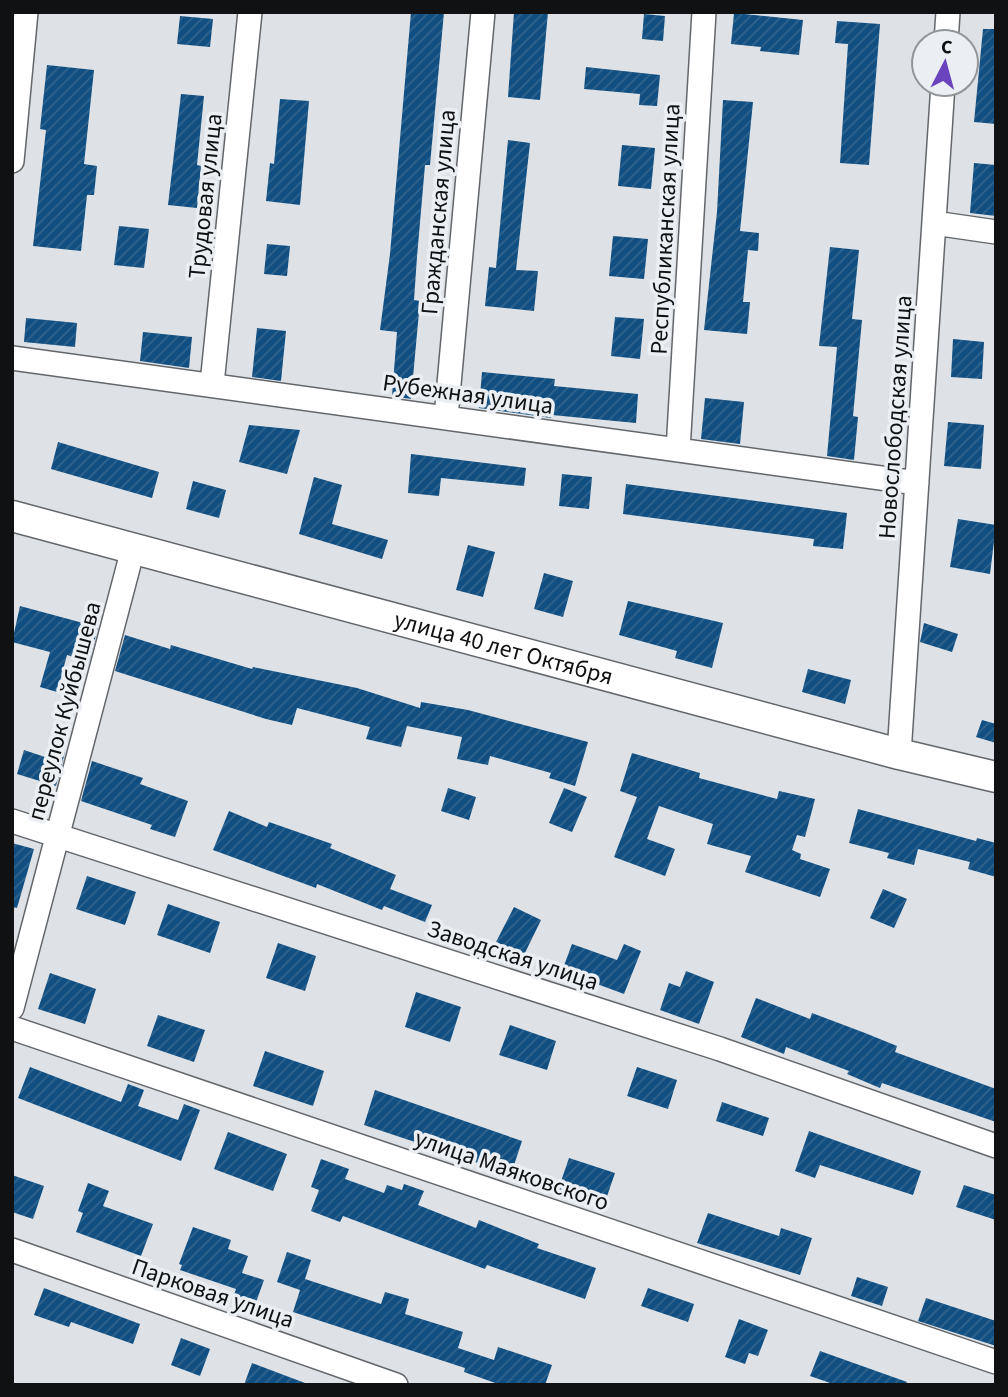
<svg xmlns="http://www.w3.org/2000/svg" width="1008" height="1397" viewBox="0 0 1008 1397" font-family="'Source Sans 3',sans-serif">
<style>
.building{fill:url(#building-hatch)}
.lines{fill:none;stroke-linecap:round;stroke-linejoin:round}
.minor-casing{stroke:#63666a;stroke-width:26}
.tertiary-casing{stroke:#63666a;stroke-width:33}
.minor{stroke:#fff;stroke-width:23}
.tertiary{stroke:#fff;stroke-width:30}
.labels{text-anchor:middle;stroke-width:7;stroke-linejoin:round;paint-order:stroke}
.street-label{font-size:24px;fill:#101113;stroke:#ebeff3}
</style>
<defs>
<pattern id="building-hatch" width="6" height="6" patternUnits="userSpaceOnUse" patternTransform="scale(1.75)"><rect width="6" height="6" fill="#114f82"/><path d="M-1 1l2-2M0 6l6-6M5 7l2-2" fill="none" stroke="#32648d"/></pattern>
</defs>
<rect width="100%" height="100%" fill="#dee2e6"/>
<path class="building" d="M 411,12 L 444,12 L 430,165 L 425,165 L 417,257 L 414,300 L 420,301 L 411,399 L 392,396 L 397,332 L 380,330 L 390,254 Z
M 514,12 L 548,12 L 540,100 L 508,97 Z
M 734,13 L 803,20 L 799,55 L 760,51 L 761,47 L 731,44 Z
M 644,14 L 665,16 L 663,41 L 642,39 Z
M 180,16 L 213,19 L 210,47 L 177,44 Z
M 837,21 L 880,24 L 869,165 L 840,163 L 848,44 L 835,43 Z
M 983,29 L 996,29 L 996,124 L 974,122 Z
M 47,65 L 94,70 L 84,164 L 97,166 L 94,195 L 87,195 L 81,251 L 33,246 L 46,130 L 40,129 Z
M 586,67 L 660,75 L 657,106 L 639,105 L 640,94 L 584,89 Z
M 181,94 L 204,96 L 197,165 L 201,166 L 197,208 L 168,205 Z
M 280,99 L 309,101 L 300,205 L 266,201 L 270,163 L 274,164 Z
M 723,100 L 753,102 L 740,231 L 759,233 L 758,251 L 748,250 L 743,302 L 750,302 L 747,334 L 704,330 L 717,212 Z
M 508,140 L 530,143 L 516,270 L 538,271 L 534,311 L 485,306 L 489,267 L 496,268 Z
M 622,145 L 655,148 L 651,189 L 618,186 Z
M 974,163 L 996,165 L 996,216 L 970,213 Z
M 119,226 L 149,229 L 144,268 L 114,265 Z
M 613,236 L 648,239 L 644,279 L 609,276 Z
M 267,244 L 290,246 L 287,276 L 264,274 Z
M 830,247 L 859,250 L 852,319 L 862,320 L 853,416 L 858,417 L 854,460 L 827,456 L 837,347 L 819,346 Z
M 615,317 L 644,319 L 640,359 L 611,356 Z
M 26,318 L 77,323 L 75,347 L 24,342 Z
M 257,328 L 286,331 L 281,381 L 252,377 Z
M 143,332 L 192,337 L 189,368 L 140,361 Z
M 953,339 L 984,342 L 982,379 L 951,377 Z
M 482,372 L 555,379 L 554,386 L 638,394 L 636,423 L 552,415 L 551,418 L 479,408 Z
M 705,398 L 744,402 L 740,444 L 701,439 Z
M 948,422 L 984,425 L 981,469 L 944,466 Z
M 249,425 L 300,430 L 287,474 L 239,462 Z
M 58,442 L 159,472 L 152,498 L 51,469 Z
M 411,454 L 526,468 L 524,486 L 441,478 L 439,496 L 408,493 Z
M 562,474 L 592,477 L 589,509 L 559,506 Z
M 314,477 L 342,485 L 332,524 L 388,540 L 382,559 L 299,534 Z
M 193,481 L 226,490 L 219,518 L 186,509 Z
M 626,484 L 847,513 L 843,549 L 813,546 L 814,539 L 623,514 Z
M 958,519 L 996,525 L 990,574 L 950,567 Z
M 468,545 L 495,552 L 483,597 L 456,590 Z
M 544,573 L 573,581 L 563,617 L 534,609 Z
M 628,601 L 723,623 L 712,668 L 675,658 L 677,651 L 619,635 Z
M 20,606 L 98,627 L 89,662 L 67,655 L 57,692 L 40,687 L 50,652 L 12,642 Z
M 924,623 L 958,634 L 952,652 L 920,642 Z
M 125,635 L 170,649 L 171,645 L 252,669 L 253,667 L 357,688 L 420,708 L 421,702 L 468,710 L 588,742 L 575,786 L 549,778 L 551,773 L 490,756 L 488,765 L 457,759 L 462,737 L 407,726 L 401,747 L 366,739 L 370,727 L 297,708 L 292,725 L 266,719 L 115,671 Z
M 808,669 L 851,680 L 845,704 L 802,692 Z
M 982,720 L 996,724 L 996,743 L 976,737 Z
M 48,746 L 65,752 L 56,786 L 17,774 L 24,750 L 45,757 Z
M 632,753 L 700,773 L 699,778 L 777,799 L 779,791 L 815,799 L 805,837 L 797,835 L 792,850 L 801,854 L 800,859 L 830,869 L 820,897 L 745,872 L 751,856 L 707,844 L 713,824 L 659,806 L 647,839 L 675,849 L 665,876 L 614,857 L 637,797 L 620,791 Z
M 92,761 L 143,778 L 140,784 L 188,801 L 175,837 L 150,829 L 152,825 L 81,801 Z
M 448,788 L 476,797 L 469,820 L 441,811 Z
M 564,788 L 587,797 L 572,832 L 549,823 Z
M 858,809 L 976,841 L 977,838 L 996,843 L 996,877 L 968,869 L 970,862 L 918,849 L 914,865 L 887,858 L 889,853 L 849,843 Z
M 229,811 L 267,827 L 269,822 L 332,844 L 330,848 L 396,875 L 390,889 L 432,905 L 425,922 L 384,906 L 382,910 L 317,884 L 316,888 L 213,850 Z
M 12,843 L 34,849 L 17,908 L 12,907 Z
M 87,876 L 136,892 L 125,925 L 76,909 Z
M 883,889 L 907,899 L 894,928 L 870,918 Z
M 168,904 L 220,922 L 210,953 L 157,935 Z
M 514,907 L 541,920 L 522,959 L 494,946 Z
M 278,943 L 316,956 L 305,991 L 266,978 Z
M 572,944 L 617,960 L 624,944 L 641,951 L 624,994 L 562,971 Z
M 686,971 L 714,982 L 699,1024 L 660,1010 L 669,983 L 680,987 Z
M 50,973 L 96,989 L 85,1024 L 38,1009 Z
M 416,992 L 461,1007 L 450,1042 L 405,1027 Z
M 756,998 L 810,1019 L 812,1013 L 865,1033 L 897,1046 L 895,1052 L 996,1089 L 996,1122 L 882,1083 L 880,1088 L 847,1074 L 849,1071 L 786,1047 L 784,1054 L 741,1037 Z
M 158,1015 L 205,1030 L 194,1062 L 147,1046 Z
M 510,1025 L 556,1041 L 547,1070 L 499,1055 Z
M 265,1051 L 324,1071 L 313,1106 L 253,1086 Z
M 30,1067 L 121,1102 L 128,1084 L 144,1090 L 138,1106 L 178,1120 L 184,1104 L 200,1110 L 181,1161 L 18,1098 Z
M 637,1067 L 677,1080 L 668,1109 L 627,1096 Z
M 375,1090 L 522,1141 L 511,1174 L 364,1125 Z
M 722,1102 L 769,1118 L 763,1136 L 716,1121 Z
M 809,1131 L 921,1171 L 913,1195 L 820,1165 L 815,1178 L 795,1171 Z
M 228,1132 L 287,1154 L 273,1191 L 214,1169 Z
M 569,1158 L 615,1173 L 604,1205 L 558,1190 Z
M 321,1159 L 349,1169 L 345,1179 L 384,1193 L 387,1185 L 402,1190 L 404,1184 L 424,1191 L 418,1205 L 476,1228 L 479,1220 L 539,1244 L 537,1248 L 596,1268 L 585,1299 L 487,1265 L 485,1269 L 343,1216 L 340,1222 L 311,1211 L 319,1190 L 311,1187 Z
M 12,1175 L 44,1186 L 33,1219 L 12,1212 Z
M 88,1183 L 109,1191 L 103,1206 L 153,1224 L 141,1256 L 76,1232 L 83,1213 L 78,1211 Z
M 964,1185 L 996,1195 L 996,1220 L 956,1207 Z
M 708,1213 L 779,1236 L 781,1228 L 812,1238 L 800,1275 L 697,1243 Z
M 193,1227 L 231,1240 L 228,1249 L 248,1256 L 242,1273 L 264,1280 L 255,1305 L 233,1298 L 236,1289 L 180,1270 L 182,1265 L 179,1264 Z
M 287,1252 L 311,1260 L 305,1279 L 381,1304 L 385,1292 L 409,1299 L 405,1314 L 463,1332 L 458,1348 L 494,1360 L 498,1347 L 552,1365 L 545,1385 L 501,1385 L 464,1372 L 465,1368 L 293,1312 L 300,1290 L 277,1282 Z
M 857,1277 L 888,1287 L 882,1306 L 851,1296 Z
M 44,1288 L 140,1324 L 133,1344 L 71,1322 L 69,1327 L 34,1315 Z
M 648,1288 L 694,1304 L 688,1322 L 641,1306 Z
M 926,1298 L 996,1321 L 996,1346 L 918,1321 Z
M 739,1319 L 768,1330 L 758,1356 L 749,1353 L 745,1364 L 725,1357 Z
M 181,1338 L 210,1349 L 200,1376 L 171,1365 Z
M 820,1351 L 907,1382 L 906,1385 L 836,1385 L 810,1376 Z
M 252,1363 L 305,1383 L 305,1385 L 244,1385 Z"/>
<g class="lines">
<defs>
<path id="minor" d="M 946,42 L 948,12
M 12,161 L 26,12
M 934,223 L 996,232
M 12,358 L 917,483
M 212,384 L 250,12
M 446,417 L 483,12
M 678,450 L 704,12
M 899,754 L 943,84
M 12,821 L 720,1049 L 996,1146
M 12,1008 L 133,549
M 12,1028 L 996,1362
M 12,1250 L 396,1385"/>
<g id="tertiary">
<path id="s1" d="M 12,516 L 899,754 L 996,777"/>
</g>
</defs>
<use href="#minor" class="minor-casing"/>
<use href="#tertiary" class="tertiary-casing"/>
<use href="#minor" class="minor"/>
<use href="#tertiary" class="tertiary"/>
</g>
<g class="labels">
<g class="street-label">
<text transform="translate(205 196) rotate(-84)" y="8">Трудовая улица</text>
<text transform="translate(438 212) rotate(-85)" y="8">Гражданская улица</text>
<text transform="translate(665 229) rotate(-87)" y="8">Республиканская улица</text>
<text transform="translate(468 394) rotate(8)" y="8">Рубежная улица</text>
<text transform="translate(895 417) rotate(-86)" y="8">Новослободская улица</text>
<text dy="8" stroke="none"><textPath href="#s1" startOffset="509">улица 40 лет Октября</textPath></text>
<text transform="translate(64 711) rotate(-75)" y="8">переулок Куйбышева</text>
<text transform="translate(513 955) rotate(18)" y="8">Заводская улица</text>
<text transform="translate(512 1170) rotate(19)" y="8">улица Маяковского</text>
<text transform="translate(213 1293) rotate(19)" y="8">Парковая улица</text>
</g>
</g>
<rect width="1008" height="1397" fill="none" stroke="#101113" stroke-width="28"/>
<g transform="translate(945 63) rotate(6)"><circle r="33" fill="#ebeff3" stroke="#939699" stroke-width="2"/>
<path d="M0-5L12 26L0 18L-12 26Z" fill="#6a44bc"/>
<text y="-10" font-size="19" font-weight="bold" text-anchor="middle" fill="#101113">С</text>
</g>
</svg>
